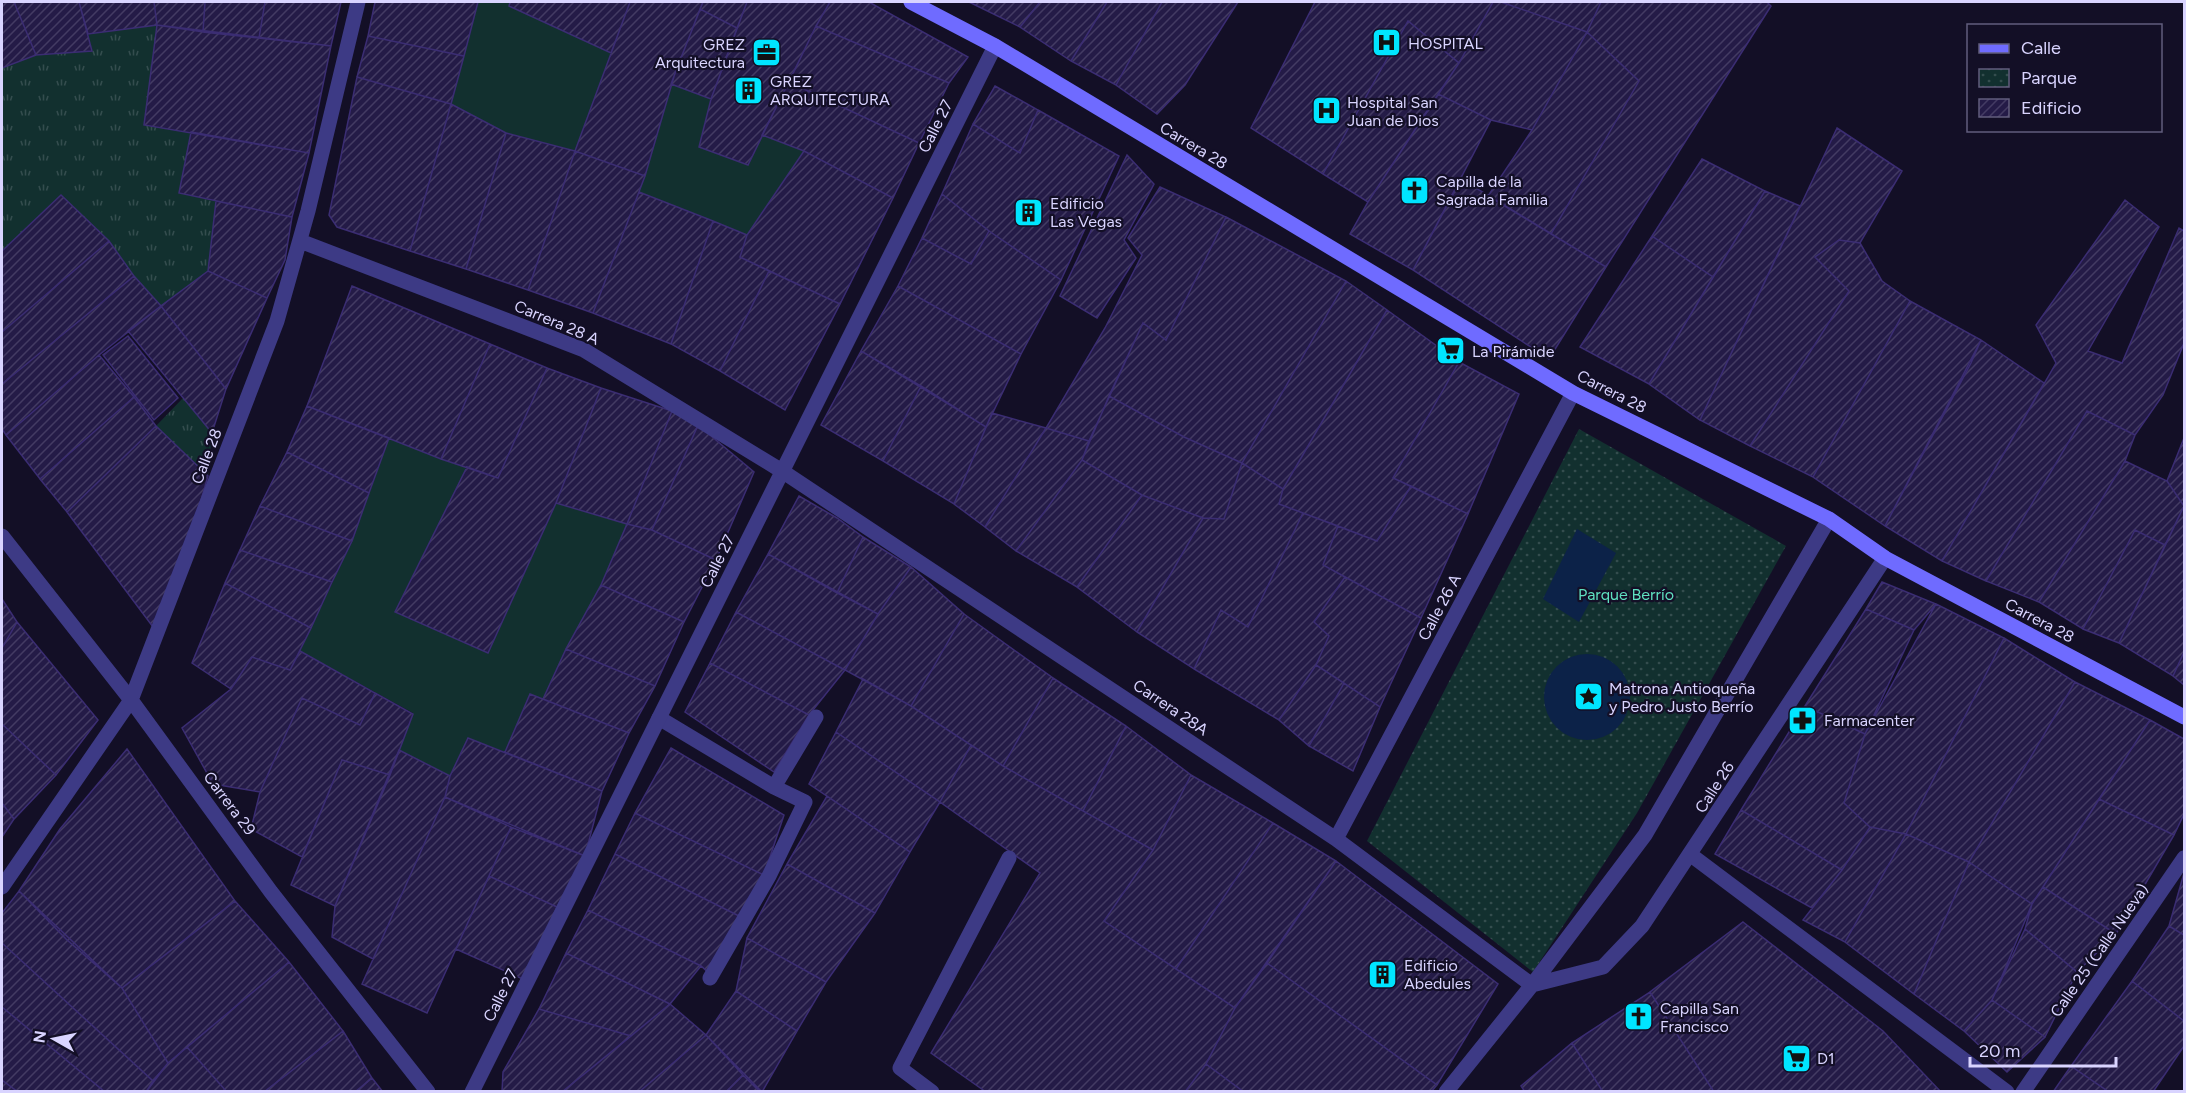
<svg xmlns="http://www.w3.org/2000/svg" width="2186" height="1093" viewBox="0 0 2186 1093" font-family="Figtree,sans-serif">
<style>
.grass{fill:url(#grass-tufts)}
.park{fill:url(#park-dots)}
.garden{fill:#12302f}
.water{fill:#0c2248}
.building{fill:url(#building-hatch);stroke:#3b2d73;stroke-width:1.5}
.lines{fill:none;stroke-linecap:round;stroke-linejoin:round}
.lane{stroke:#3d3a85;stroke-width:15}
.street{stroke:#3d3a85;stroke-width:15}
.secondary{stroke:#6f6bff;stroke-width:15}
.labels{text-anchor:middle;stroke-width:4.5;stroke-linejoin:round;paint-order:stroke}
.poi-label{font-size:16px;fill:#d9d4ff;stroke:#130f26;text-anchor:start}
.street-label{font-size:16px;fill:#d9d4ff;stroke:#130f26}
.park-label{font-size:16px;fill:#5fe0c0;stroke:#130f26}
</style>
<defs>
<pattern id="grass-tufts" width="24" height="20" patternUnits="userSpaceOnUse" patternTransform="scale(1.5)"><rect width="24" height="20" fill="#12302f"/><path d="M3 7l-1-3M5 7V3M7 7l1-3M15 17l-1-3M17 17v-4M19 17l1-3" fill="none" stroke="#344d4e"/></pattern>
<pattern id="park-dots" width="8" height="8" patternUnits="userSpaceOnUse" patternTransform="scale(1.5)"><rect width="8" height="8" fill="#12302f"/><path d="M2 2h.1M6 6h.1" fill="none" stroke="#344d4e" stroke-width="1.8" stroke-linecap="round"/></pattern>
<pattern id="building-hatch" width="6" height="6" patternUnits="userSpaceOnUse" patternTransform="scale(1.5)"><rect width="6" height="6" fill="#241b47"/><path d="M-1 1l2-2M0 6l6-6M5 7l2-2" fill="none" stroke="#433b63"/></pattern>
</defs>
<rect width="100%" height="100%" fill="#130f26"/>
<path class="grass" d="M 157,25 L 144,125 L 191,132 L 179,193 L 216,201 L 208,271 L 161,306 L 134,276 L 109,241 L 61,195 L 2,251 L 2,68 L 36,55 L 92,51 L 88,34 Z
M 183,398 L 212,433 L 208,476 L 156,426 Z"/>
<path class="park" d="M 1579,429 L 1786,546 L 1637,813 L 1533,972 L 1367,841 Z"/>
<path class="garden" d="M 478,2 L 510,2 L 509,6 L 611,53 L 575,151 L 506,133 L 451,104 Z
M 671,84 L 711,99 L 700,147 L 748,165 L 762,135 L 804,151 L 747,235 L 639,192 Z
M 389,438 L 467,467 L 395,612 L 488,653 L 556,503 L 627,524 L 601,585 L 566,649 L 543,699 L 530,694 L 505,752 L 468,738 L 450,776 L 399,750 L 413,713 L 300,651 L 352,541 Z"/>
<path class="water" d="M 1577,529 L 1616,553 L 1579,622 L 1543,599 Z
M1544 697a43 43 0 1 1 86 0a43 43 0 1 1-86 0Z"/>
<path class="building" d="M 2,2 L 14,2 L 36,55 L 2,68 Z
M 14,2 L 79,2 L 92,51 L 36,55 Z
M 79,2 L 154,2 L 157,25 L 88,34 Z
M 154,2 L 205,2 L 203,32 L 157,25 Z
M 205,2 L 265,2 L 259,38 L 203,32 Z
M 265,2 L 341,2 L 331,46 L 259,38 Z
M 375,2 L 478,2 L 464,56 L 368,36 Z
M 510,2 L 630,2 L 611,53 L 509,6 Z
M 630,2 L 703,2 L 675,73 L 645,176 L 575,151 Z
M 703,2 L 747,2 L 737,28 L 700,9 Z
M 747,2 L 830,2 L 816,26 L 748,165 L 699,147 L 711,99 Z
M 830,2 L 869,2 L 968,57 L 949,83 L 816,26 Z
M 969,2 L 1040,2 L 1020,27 Z
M 1040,2 L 1107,2 L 1071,61 L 1020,27 Z
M 1107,2 L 1162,2 L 1116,85 L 1071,61 Z
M 1162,2 L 1238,2 L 1185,85 L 1157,114 L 1116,85 Z
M 1315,2 L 1493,2 L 1459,63 L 1408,21 L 1323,174 L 1251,128 Z
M 1493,2 L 1501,2 L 1587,32 L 1532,130 L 1491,120 L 1438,94 L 1459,63 Z
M 1501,2 L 1601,2 L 1587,32 Z
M 1601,2 L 1767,2 L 1771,6 L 1606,267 L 1551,234 L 1639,81 L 1587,32 Z
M 700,9 L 737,28 L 711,99 L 671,84 Z
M 1408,21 L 1459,63 L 1368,202 L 1323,174 Z
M 157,25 L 331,46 L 309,153 L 144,125 Z
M 816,26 L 949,83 L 919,143 L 789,82 Z
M 1587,32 L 1639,81 L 1551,234 L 1488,196 L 1532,130 Z
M 368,36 L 464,56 L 451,104 L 357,77 Z
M 357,77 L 451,104 L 410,251 L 337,227 L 329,215 Z
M 789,82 L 919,143 L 893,198 L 804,151 L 762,135 Z
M 995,86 L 1038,110 L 1020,153 L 973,124 Z
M 1438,94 L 1491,120 L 1413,270 L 1350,234 L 1368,202 Z
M 451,104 L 506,133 L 466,269 L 410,251 Z
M 1038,110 L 1119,156 L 1061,280 L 989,231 L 942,194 L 973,124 L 1020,153 Z
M 1837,128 L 1902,171 L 1860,243 L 1839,240 L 1815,257 L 1849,291 L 1750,446 L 1700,420 Z
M 191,132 L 309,153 L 292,217 L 179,193 Z
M 506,133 L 575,151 L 528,290 L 466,269 Z
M 575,151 L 645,176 L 593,313 L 528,290 Z
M 804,151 L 893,198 L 840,304 L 740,257 L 747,235 Z
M 1127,155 L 1154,184 L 1124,240 L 1136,258 L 1097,318 L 1060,296 Z
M 1702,159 L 1765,191 L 1713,277 L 1652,236 Z
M 1461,179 L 1606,267 L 1549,359 L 1413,270 Z
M 1160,187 L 1226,217 L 1166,340 L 1143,323 L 1089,441 L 1046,428 L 1105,328 L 1142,255 L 1128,238 Z
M 1765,191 L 1800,206 L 1700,420 L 1649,384 Z
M 639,192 L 713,221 L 671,344 L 593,313 Z
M 942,194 L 989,231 L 971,264 L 922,238 Z
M 61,195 L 109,241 L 2,332 L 2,251 Z
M 2125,200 L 2159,227 L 2088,351 L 2122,363 L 2179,228 L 2184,231 L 2184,343 L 2163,395 L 2135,435 L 2087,411 L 1986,581 L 1942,561 L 2056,363 L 2036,325 Z
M 216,201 L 292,217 L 285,260 L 267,298 L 208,271 Z
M 1226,217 L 1346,281 L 1242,463 L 1184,437 L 1109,396 L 1143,323 L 1166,340 Z
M 713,221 L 747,235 L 740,257 L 769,271 L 720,371 L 671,344 Z
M 989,231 L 1061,280 L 1021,354 L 898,286 L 922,238 L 971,264 Z
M 1652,236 L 1713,277 L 1649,384 L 1580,347 Z
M 1839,240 L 1860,243 L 1882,281 L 1910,301 L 1813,477 L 1750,446 L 1849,291 L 1815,257 Z
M 109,241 L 134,276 L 2,384 L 2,332 Z
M 208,271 L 267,298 L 226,389 L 161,306 Z
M 769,271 L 840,304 L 785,410 L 720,371 Z
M 134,276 L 161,306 L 99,355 L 6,435 L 2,429 L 2,384 Z
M 1346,281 L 1387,310 L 1283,489 L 1242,463 Z
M 352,286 L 490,344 L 441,459 L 307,406 Z
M 898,286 L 1021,354 L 986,427 L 861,351 Z
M 1910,301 L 1981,340 L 1885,526 L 1813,477 Z
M 161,306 L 226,389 L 212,433 L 128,331 Z
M 1387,310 L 1459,362 L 1393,478 L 1411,486 L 1377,541 L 1279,504 L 1283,489 Z
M 128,336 L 178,398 L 154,420 L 103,355 Z
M 1981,340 L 2044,383 L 1942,561 L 1885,526 L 1971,363 Z
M 490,344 L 547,368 L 498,478 L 441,459 Z
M 861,351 L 921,386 L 883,461 L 821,425 Z
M 99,355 L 134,397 L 40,479 L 6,435 Z
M 1459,362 L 1519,394 L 1468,514 L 1393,478 Z
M 547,368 L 601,388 L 556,503 L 488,653 L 395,612 L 467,467 L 498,478 Z
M 921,386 L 986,427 L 954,504 L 883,461 Z
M 601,388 L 672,411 L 627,524 L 556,503 Z
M 1109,396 L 1184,437 L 1242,463 L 1224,519 L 1203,518 L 1142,495 L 1082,460 Z
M 134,397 L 156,426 L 67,512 L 40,479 Z
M 307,406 L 389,438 L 369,493 L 287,452 Z
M 672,411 L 698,425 L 652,530 L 627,524 Z
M 2087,411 L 2135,435 L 2125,461 L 2039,602 L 1986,581 Z
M 992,413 L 1046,428 L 985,527 L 954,504 Z
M 698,425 L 754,472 L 716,560 L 652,530 Z
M 156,426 L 208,476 L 192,532 L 153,627 L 67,512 Z
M 1046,428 L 1089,441 L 1082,460 L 1016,551 L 985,527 Z
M 2184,438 L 2184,652 L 2173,676 L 2119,643 L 2184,506 L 2167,481 Z
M 287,452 L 369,493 L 352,541 L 260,506 Z
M 1082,460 L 1142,495 L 1077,587 L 1016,551 Z
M 2125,461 L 2167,481 L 2184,506 L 2165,545 L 2135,530 L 2083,629 L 2039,602 Z
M 1242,463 L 1283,489 L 1279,504 L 1303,513 L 1248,627 L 1221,610 L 1194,669 L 1137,632 L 1203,518 L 1224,519 Z
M 1411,486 L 1468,514 L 1421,618 L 1323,565 L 1338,526 L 1377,541 Z
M 1142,495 L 1203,518 L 1137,632 L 1077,587 Z
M 799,496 L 837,518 L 863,537 L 837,593 L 768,554 Z
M 260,506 L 352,541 L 332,582 L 240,550 Z
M 1303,513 L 1338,526 L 1323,565 L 1345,577 L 1314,622 L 1329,636 L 1316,665 L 1279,720 L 1194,669 L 1221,610 L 1248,627 Z
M 627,524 L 652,530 L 716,560 L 684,622 L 601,585 Z
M 2135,530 L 2165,545 L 2119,643 L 2083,629 Z
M 863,537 L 911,567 L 878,614 L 837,593 Z
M 240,550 L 332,582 L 311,628 L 225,583 Z
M 768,554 L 878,614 L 845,670 L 736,612 Z
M 911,567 L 964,614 L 911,706 L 845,670 L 878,614 Z
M 1345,577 L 1421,618 L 1380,707 L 1316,665 L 1329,636 L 1314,622 Z
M 1882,582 L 1936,604 L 1914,630 L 1866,609 Z
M 225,583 L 311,628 L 290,670 L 252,657 L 231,689 L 192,663 Z
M 601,585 L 684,622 L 655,686 L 566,649 Z
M 2,599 L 17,622 L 2,648 Z
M 1936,604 L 2004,638 L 1906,834 L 1870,827 L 1844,803 L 1865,734 Z
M 1866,609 L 1914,630 L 1865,734 L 1805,706 Z
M 736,612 L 845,670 L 809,715 L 710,663 Z
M 964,614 L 1053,678 L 1003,766 L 911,706 Z
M 17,622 L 98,720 L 56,775 L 2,724 L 2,648 Z
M 2004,638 L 2075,682 L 1969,862 L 1906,834 Z
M 566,649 L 655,686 L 629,733 L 543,699 Z
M 300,651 L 375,693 L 360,725 L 302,698 L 260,792 L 213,784 L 182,728 L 231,689 L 252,657 L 290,670 Z
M 2184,652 L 2184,685 L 2173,676 Z
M 710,663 L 809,715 L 774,772 L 685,712 Z
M 1316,665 L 1344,683 L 1309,746 L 1279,720 Z
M 1053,678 L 1126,726 L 1083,811 L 1003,766 Z
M 863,679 L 911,706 L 971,745 L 940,802 L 836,732 Z
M 2075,682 L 2150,720 L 2032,904 L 1969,862 Z
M 1344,683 L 1380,707 L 1353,771 L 1309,746 Z
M 375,693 L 413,714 L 390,775 L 342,760 L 302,857 L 251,829 L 260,792 L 302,698 L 360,725 Z
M 530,694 L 629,733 L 602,791 L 505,752 Z
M 1805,706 L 1865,734 L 1844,803 L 1870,827 L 1842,870 L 1741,810 Z
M 2150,720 L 2184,739 L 2184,814 L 2174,835 L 2099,799 Z
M 2,724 L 56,775 L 14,819 L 2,803 Z
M 1126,726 L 1191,775 L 1153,850 L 1083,811 Z
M 836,732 L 940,802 L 910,852 L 809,784 Z
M 468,738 L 602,791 L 585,856 L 445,797 L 450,776 Z
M 971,745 L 1003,766 L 1153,850 L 1104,921 L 1235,1008 L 1206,1064 L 1185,1092 L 986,1092 L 931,1053 L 1040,873 L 940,802 Z
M 671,748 L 784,815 L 764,875 L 635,813 Z
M 127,749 L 235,901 L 122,988 L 66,939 L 19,891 L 60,829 Z
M 399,750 L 450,776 L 445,797 L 373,959 L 332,937 L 335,906 Z
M 342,760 L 390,775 L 335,906 L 291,885 Z
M 1191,775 L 1273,823 L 1176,969 L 1104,921 L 1153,850 Z
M 827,796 L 910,852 L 875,913 L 787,864 Z
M 445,797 L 511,827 L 427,1013 L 362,984 Z
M 2099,799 L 2174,835 L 2116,934 L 2043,887 Z
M 2,803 L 14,819 L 2,837 Z
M 1741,810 L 1842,870 L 1812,908 L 1715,854 Z
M 635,813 L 764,875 L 739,916 L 615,854 Z
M 1273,823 L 1336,861 L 1235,1008 L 1176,969 Z
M 511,827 L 585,856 L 557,907 L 489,876 Z
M 1870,827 L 1906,834 L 1845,942 L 1803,920 L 1842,870 Z
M 1906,834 L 1969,862 L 1914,994 L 1845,942 Z
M 615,854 L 739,916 L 709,973 L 701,966 L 588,910 Z
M 1336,861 L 1498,984 L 1437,1085 L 1267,963 Z
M 1969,862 L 2032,904 L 1992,1000 L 1964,1031 L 1914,994 Z
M 787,864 L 875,913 L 826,982 L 747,938 Z
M 2184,873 L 2184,935 L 2169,926 Z
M 489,876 L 557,907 L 525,980 L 456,949 Z
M 2043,887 L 2116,934 L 2077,972 L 2025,929 L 2032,904 Z
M 19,891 L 122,988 L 168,1063 L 153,1081 L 2,943 L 2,913 Z
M 235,901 L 289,962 L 168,1063 L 122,988 Z
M 588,910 L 701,966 L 670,1004 L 566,953 Z
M 1743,922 L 1883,1031 L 1941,1092 L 1714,1092 L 1650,992 Z
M 2169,926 L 2184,935 L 2184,1021 L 2132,981 Z
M 2025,929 L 2077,972 L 2045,1037 L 1992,1000 Z
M 747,938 L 826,982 L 797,1031 L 736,991 Z
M 2,943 L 153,1081 L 146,1092 L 105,1092 L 2,1007 Z
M 566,953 L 670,1004 L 631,1036 L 539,1009 Z
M 289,962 L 343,1031 L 264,1092 L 227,1092 L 187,1047 Z
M 1267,963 L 1437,1085 L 1431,1092 L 1244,1092 L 1206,1064 L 1235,1008 Z
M 2132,981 L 2184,1021 L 2184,1046 L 2153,1092 L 2109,1092 L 2071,1066 Z
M 736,991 L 797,1031 L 762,1092 L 706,1035 Z
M 1650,992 L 1714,1092 L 1603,1092 L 1572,1043 Z
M 1992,1000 L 2045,1037 L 2007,1072 L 1964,1031 Z
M 670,1004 L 706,1035 L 639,1092 L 562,1092 Z
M 2,1007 L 105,1092 L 18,1092 L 2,1080 Z
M 539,1009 L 631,1036 L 562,1092 L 502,1092 L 503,1072 Z
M 343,1031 L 372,1078 L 355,1092 L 264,1092 Z
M 706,1035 L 743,1075 L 726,1092 L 639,1092 Z
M 1572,1043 L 1603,1092 L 1525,1092 L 1521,1086 Z
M 187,1047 L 227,1092 L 146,1092 L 168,1063 Z
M 1206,1064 L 1244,1092 L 1185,1092 Z
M 2071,1066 L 2109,1092 L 2053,1092 Z
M 743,1075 L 760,1092 L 726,1092 Z
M 372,1078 L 383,1092 L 355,1092 Z
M 2,1080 L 18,1092 L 2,1092 Z"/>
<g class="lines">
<path class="lane" d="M 659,718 L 774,787 L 805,802 L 769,876 L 710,978
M 774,787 L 816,717
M 932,1092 L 900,1068 L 1009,858"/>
<path class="street" d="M 300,241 L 584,350 L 782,471 L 1336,839 L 1532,985
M 2,536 L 131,700 L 271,892 L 428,1092
M 1336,839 L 1573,393
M 1691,855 L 2007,1092
M 2,887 L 131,700 L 277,321 L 308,211 L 358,2
M 1532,985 L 1603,967 L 1642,926 L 1885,558
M 472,1092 L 995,46
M 1446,1092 L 1532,985 L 1645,835 L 1829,519
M 2023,1092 L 2184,858"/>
<path class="secondary" d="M 911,2 L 995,46 L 1573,393 L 1829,519 L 1885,558 L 2184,717"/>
</g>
<defs>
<symbol id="hospital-square" viewBox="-11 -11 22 22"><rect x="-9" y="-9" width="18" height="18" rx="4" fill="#00e5ff" stroke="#130f26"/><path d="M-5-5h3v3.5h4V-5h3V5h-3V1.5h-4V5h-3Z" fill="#111"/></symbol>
<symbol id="office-square" viewBox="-11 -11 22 22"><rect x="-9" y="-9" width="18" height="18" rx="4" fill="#00e5ff" stroke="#130f26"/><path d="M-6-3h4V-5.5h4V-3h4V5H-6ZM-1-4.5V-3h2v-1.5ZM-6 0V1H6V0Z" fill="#111"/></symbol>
<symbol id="building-square" viewBox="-11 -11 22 22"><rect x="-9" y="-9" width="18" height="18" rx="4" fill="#00e5ff" stroke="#130f26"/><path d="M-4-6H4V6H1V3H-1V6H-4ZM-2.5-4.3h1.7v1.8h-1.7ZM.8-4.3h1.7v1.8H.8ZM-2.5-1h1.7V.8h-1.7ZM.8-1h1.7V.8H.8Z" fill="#111"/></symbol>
<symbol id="church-square" viewBox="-11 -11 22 22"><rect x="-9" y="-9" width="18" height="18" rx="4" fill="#00e5ff" stroke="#130f26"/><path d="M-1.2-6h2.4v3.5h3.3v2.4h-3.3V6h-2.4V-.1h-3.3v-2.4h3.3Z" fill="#111"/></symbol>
<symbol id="supermarket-square" viewBox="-11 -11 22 22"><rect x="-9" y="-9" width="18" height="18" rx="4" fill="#00e5ff" stroke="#130f26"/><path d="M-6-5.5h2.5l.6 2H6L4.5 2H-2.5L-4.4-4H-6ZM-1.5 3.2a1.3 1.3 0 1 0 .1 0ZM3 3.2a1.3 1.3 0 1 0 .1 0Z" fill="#111"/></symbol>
<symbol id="sight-square" viewBox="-11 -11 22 22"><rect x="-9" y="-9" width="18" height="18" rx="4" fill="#00e5ff" stroke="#130f26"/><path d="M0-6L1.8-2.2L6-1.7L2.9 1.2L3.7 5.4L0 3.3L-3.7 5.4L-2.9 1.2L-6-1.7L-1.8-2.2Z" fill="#111"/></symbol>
<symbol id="pharmacy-square" viewBox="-11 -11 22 22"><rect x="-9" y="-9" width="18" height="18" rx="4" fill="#00e5ff" stroke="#130f26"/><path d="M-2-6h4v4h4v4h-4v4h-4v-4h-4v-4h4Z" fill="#111"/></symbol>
</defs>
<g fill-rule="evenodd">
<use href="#hospital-square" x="1370" y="26" width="33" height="33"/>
<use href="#office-square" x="750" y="36" width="33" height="33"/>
<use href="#building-square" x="732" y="74" width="33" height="33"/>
<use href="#hospital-square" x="1310" y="94" width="33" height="33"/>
<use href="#church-square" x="1398" y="174" width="33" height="33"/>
<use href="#building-square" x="1012" y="196" width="33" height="33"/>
<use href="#supermarket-square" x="1434" y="334" width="33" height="33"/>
<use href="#sight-square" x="1572" y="680" width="33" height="33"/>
<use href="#pharmacy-square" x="1786" y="704" width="33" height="33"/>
<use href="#building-square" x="1366" y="958" width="33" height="33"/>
<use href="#church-square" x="1622" y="1000" width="33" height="33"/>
<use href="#supermarket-square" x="1780" y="1042" width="33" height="33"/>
</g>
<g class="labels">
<g class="poi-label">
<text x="1408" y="49">HOSPITAL</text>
<text x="745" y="50" text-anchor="end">GREZ<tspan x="745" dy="18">Arquitectura</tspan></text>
<text x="770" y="87">GREZ<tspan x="770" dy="18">ARQUITECTURA</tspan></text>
<text x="1347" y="108">Hospital San<tspan x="1347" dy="18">Juan de Dios</tspan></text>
<text x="1436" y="187">Capilla de la<tspan x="1436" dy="18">Sagrada Familia</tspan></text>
<text x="1050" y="209">Edificio<tspan x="1050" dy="18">Las Vegas</tspan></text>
<text x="1472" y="357">La Pirámide</text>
<text x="1609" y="694">Matrona Antioqueña<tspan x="1609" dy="18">y Pedro Justo Berrío</tspan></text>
<text x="1824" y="726">Farmacenter</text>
<text x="1404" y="971">Edificio<tspan x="1404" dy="18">Abedules</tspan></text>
<text x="1660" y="1014">Capilla San<tspan x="1660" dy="18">Francisco</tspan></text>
<text x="1817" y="1064">D1</text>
</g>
<g class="street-label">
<text transform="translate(935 126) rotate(-63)" y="6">Calle 27</text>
<text transform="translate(1194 145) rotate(31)" y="6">Carrera 28</text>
<text transform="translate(557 322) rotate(23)" y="6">Carrera 28 A</text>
<text transform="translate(1612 391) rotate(27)" y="6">Carrera 28</text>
<text transform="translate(206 456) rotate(-69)" y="6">Calle 28</text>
<text transform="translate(717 561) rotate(-63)" y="6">Calle 27</text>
<text transform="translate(1439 607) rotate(-62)" y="6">Calle 26 A</text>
<text transform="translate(2040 620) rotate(28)" y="6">Carrera 28</text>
<text transform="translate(1171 707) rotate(34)" y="6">Carrera 28A</text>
<text transform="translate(1714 787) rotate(-57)" y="6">Calle 26</text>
<text transform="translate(230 803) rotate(53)" y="6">Carrera 29</text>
<text transform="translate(2099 950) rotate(-55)" y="6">Calle 25 (Calle Nueva)</text>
<text transform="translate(500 995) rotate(-63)" y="6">Calle 27</text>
</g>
<g class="park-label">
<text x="1626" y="600">Parque Berrío</text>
</g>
</g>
<rect width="2186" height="1093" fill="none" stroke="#d9d4ff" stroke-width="6"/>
<rect x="1967" y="24" width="195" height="108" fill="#130f26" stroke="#625e7d" stroke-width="1.5"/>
<rect x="1979" y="44" width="30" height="9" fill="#6f6bff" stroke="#625e7d" stroke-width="1.5"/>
<text x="2021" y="54" font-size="18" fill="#d9d4ff">Calle</text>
<rect x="1979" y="69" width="30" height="18" fill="url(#park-dots)" stroke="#625e7d" stroke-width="1.5"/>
<text x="2021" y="84" font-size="18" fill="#d9d4ff">Parque</text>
<rect x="1979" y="99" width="30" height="18" fill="url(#building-hatch)" stroke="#625e7d" stroke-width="1.5"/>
<text x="2021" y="114" font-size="18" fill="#d9d4ff">Edificio</text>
<g transform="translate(54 1039) rotate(279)" stroke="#130f26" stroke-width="4.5" paint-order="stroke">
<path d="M0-4.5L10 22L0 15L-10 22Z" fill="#d9d4ff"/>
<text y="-9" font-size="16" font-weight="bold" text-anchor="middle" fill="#d9d4ff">N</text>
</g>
<path d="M1970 1057v9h146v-9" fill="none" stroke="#d9d4ff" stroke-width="3"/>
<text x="1979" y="1057" font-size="18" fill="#d9d4ff" stroke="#130f26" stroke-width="4.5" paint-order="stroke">20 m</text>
</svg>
